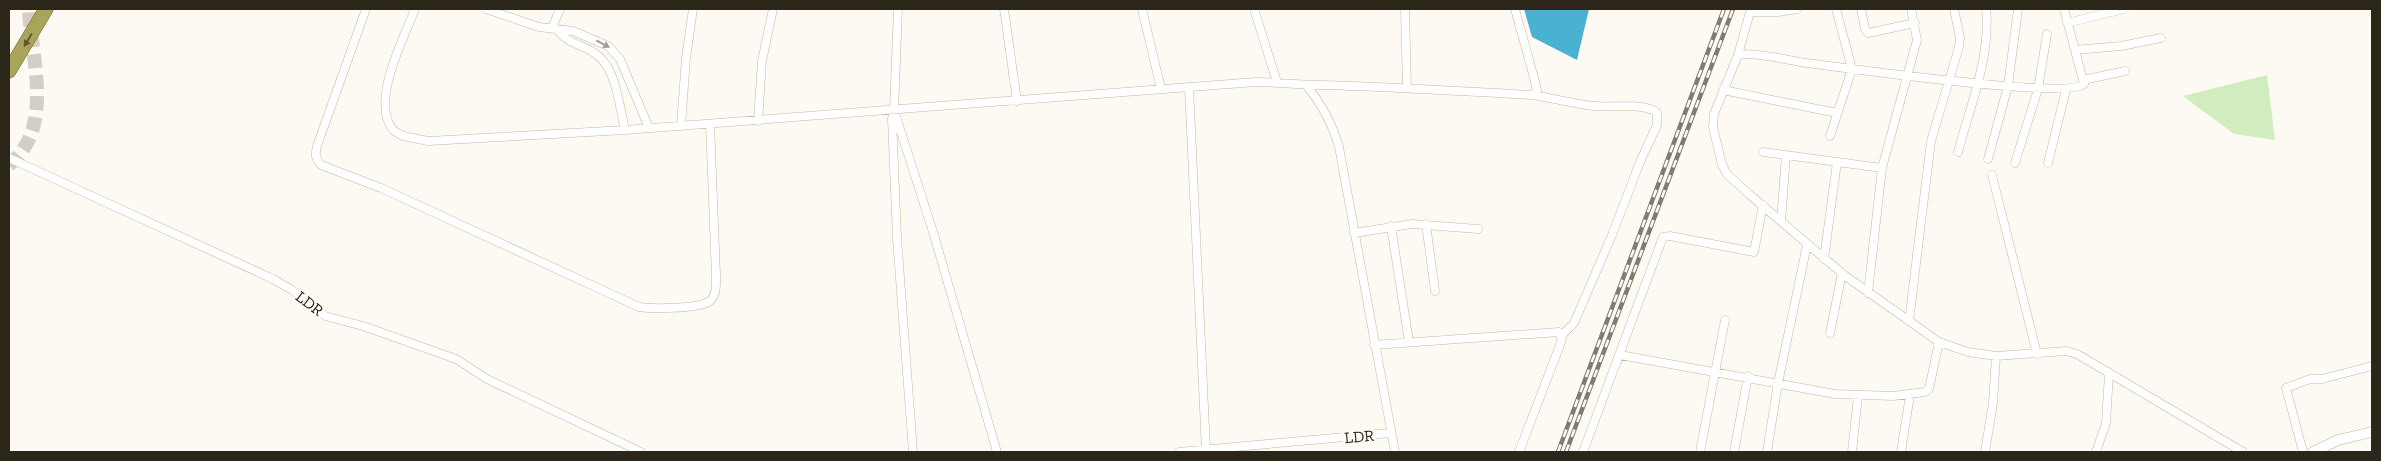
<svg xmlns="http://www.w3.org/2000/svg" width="2381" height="461" viewBox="0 0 2381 461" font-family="'Zilla Slab',serif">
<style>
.green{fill:#d1edbf}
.water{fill:#4ab1d0}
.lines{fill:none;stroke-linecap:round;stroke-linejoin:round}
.trunk-tunnel{stroke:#d3cfc8;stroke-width:14;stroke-dasharray:14 7;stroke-linecap:butt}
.minor-casing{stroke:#c7b798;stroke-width:9}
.tertiary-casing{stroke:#c7b798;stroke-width:11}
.trunk-casing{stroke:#706929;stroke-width:15}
.minor{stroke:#fff;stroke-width:8}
.tertiary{stroke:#fff;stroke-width:10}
.trunk{stroke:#aaa45a;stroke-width:14}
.rail-casing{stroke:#817b72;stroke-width:4.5}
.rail{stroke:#fdf9f3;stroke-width:2.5;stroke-dasharray:8;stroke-linecap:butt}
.oneway{fill:#5e5834}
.oneway2{fill:#a09d98}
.labels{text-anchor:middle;stroke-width:5;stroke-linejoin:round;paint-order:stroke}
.street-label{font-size:16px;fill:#2c261a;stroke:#fdf9f3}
</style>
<rect width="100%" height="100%" fill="#fdf9f3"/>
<path class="green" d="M 2267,75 L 2275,140 L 2234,134 L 2183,96 Z"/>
<path class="water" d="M 1524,9 L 1589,9 L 1577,60 L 1532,37 Z"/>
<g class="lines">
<path class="trunk-tunnel" d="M 9,165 C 55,127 31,59 29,9"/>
<defs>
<path id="minor" d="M 366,9 L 317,146 C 315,154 315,159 321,165 L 381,188 L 639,307 C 652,309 699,309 710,301 C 717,295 716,284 716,275 L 710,124
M 415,9 C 404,38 369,103 394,131 L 403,136 L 428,141 L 625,130 L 1256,82 C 1278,82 1299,85 1321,85 C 1391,87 1462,91 1532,95 L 1537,91 L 1536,85 L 1515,9
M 486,9 L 539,27 L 573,31 L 608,46 L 620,59 L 649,128
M 898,9 L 894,110 L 892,119 L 897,238 L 913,452
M 1004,9 L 1017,101
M 1142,9 L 1161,89
M 1254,9 L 1277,82
M 1405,9 L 1407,88
M 1861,9 L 1865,29 L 1868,33 L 1915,23
M 2064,9 L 2084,84 C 2067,100 1842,67 1806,63 C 1786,60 1757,52 1738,55 L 1714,114 L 1713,127 L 1722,165 L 1727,174 L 1750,195 L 1844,275 L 1939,342 L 1968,352 L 1996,356 L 2066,351 L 2077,354 L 2243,452
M 2067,23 L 2124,9
M 552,28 L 560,9
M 557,29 C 566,43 580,44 593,52 C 617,66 619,106 625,130
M 2075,50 L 2121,46 L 2161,38
M 1738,55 L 1750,12 L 1778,12 L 1797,9
M 2083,80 L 2125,71
M 1306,85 C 1322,104 1332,123 1339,147 L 1395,452
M 1189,87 L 1206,450
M 1723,90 L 1837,113
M 1532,95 C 1553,98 1574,104 1594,106 C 1615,108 1634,103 1653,110 L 1657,113 L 1657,125 L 1640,162 L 1612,235 L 1574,323 L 1561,336
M 894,110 L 934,235 L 997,452
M 758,121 L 762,61 L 773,9
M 681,126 L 686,58 L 693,9
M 1830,136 L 1852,69 L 1836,9
M 1763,152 L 1882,168
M 1958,152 C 1970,106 1991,57 1986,9
M 9,158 L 273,279 L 292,290 L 325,316 L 363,326 L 456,359 L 487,379 L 641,452
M 1988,159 L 2008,86 L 2018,9
M 2015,163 L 2038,89 L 2047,34
M 2048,163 L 2066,90
M 1992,175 L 2037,354
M 1781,221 L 1786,155
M 1426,224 L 1435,291
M 1391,226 L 1409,342
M 1354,233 L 1412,224 L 1478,229
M 1824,259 L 1837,162
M 1868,293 L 1882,168 L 1917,40 L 1911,9
M 1909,321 L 1931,141 L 1959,47 L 1960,38 L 1954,9
M 1830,333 L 1842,273
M 1374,345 L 1559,332 L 1562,339 L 1560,345 L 1519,452
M 1620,355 L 1835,394 L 1893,396 L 1925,392 L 1929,389 L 1939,342
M 1179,452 L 1390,433
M 1583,452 L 1663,237 L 1670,236 L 1754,252 L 1763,205
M 1700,452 L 1725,320
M 1734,452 L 1748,376
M 1767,452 L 1778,383 L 1807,245
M 1852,452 L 1858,396
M 1901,452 L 1910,395
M 1985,452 L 1993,403 L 1996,356
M 2096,452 L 2106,423 L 2109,374
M 2303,452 L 2286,388 L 2310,379 L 2322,379 L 2372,366"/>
<path id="tertiary" d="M 2313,452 L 2338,440 L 2372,432"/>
<path id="trunk" d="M 9,71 L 46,9"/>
</defs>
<use href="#minor" class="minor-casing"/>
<use href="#tertiary" class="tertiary-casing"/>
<use href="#trunk" class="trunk-casing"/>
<use href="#minor" class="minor"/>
<use href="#tertiary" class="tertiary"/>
<use href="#trunk" class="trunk"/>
<defs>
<path id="rail" d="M 1558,452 L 1724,9
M 1566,452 L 1733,9"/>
</defs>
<use href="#rail" class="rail-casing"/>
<use href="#rail" class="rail"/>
</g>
<defs><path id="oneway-solid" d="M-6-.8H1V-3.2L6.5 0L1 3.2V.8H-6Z" transform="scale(1.25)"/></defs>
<use class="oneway" href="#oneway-solid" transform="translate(28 40) rotate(121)"/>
<use class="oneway2" href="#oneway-solid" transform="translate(603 44) rotate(28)"/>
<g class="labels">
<g class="street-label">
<text transform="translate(310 303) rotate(37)" y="6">LDR</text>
<text transform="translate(1359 436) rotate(-5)" y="6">LDR</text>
</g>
</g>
<rect width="2381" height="461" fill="none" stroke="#2c261a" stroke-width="20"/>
</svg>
